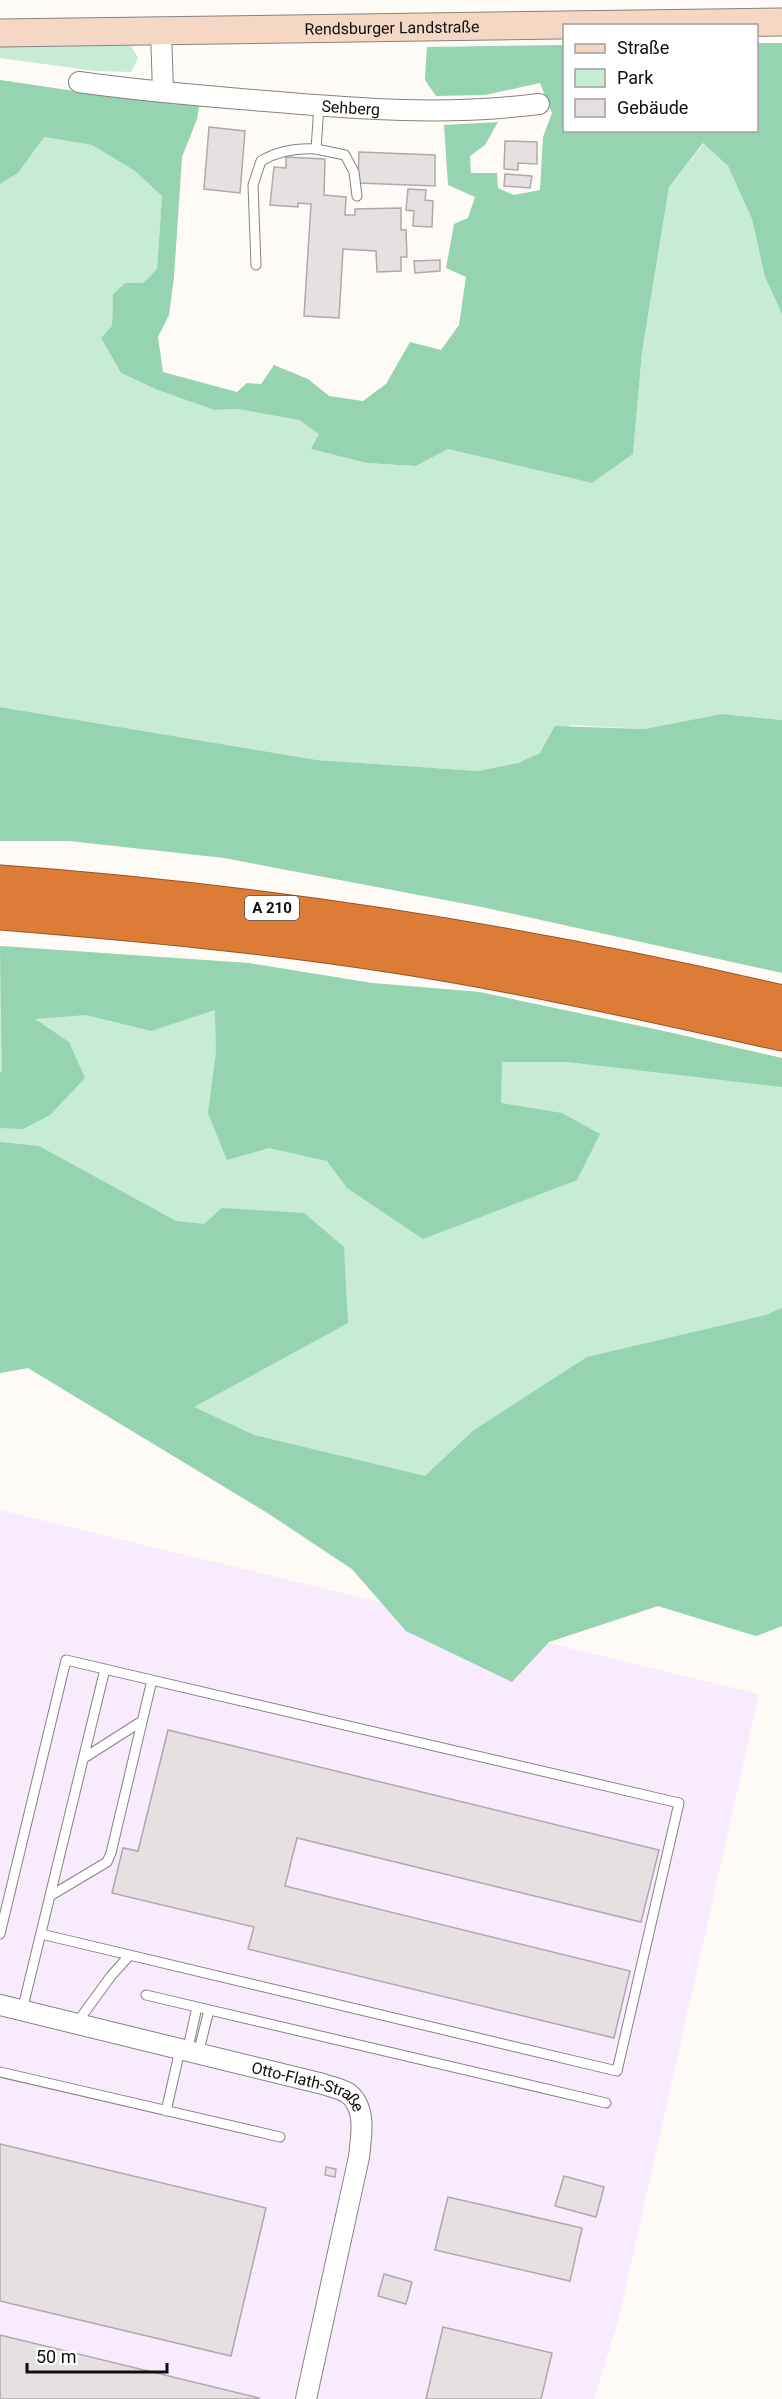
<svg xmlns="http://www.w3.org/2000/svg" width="782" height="2399" viewBox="0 0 782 2399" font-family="Roboto,sans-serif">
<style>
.commercial{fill:#f9ebfe}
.green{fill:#c6ecd5}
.forest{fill:#96d3b0}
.building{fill:#e7e0e3;stroke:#afa9ab;stroke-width:1.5}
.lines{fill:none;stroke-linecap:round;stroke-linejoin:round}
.lane-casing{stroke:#86837e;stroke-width:11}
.street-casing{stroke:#86837e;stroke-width:22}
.secondary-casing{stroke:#86837e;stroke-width:29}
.highway-casing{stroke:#955628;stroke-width:35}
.lane{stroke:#fff;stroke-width:9}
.street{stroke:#fff;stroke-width:20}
.secondary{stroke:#f4d8c3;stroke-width:27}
.highway{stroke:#dc7c37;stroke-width:33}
.labels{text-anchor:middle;stroke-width:5;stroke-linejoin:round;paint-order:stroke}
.shield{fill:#fff;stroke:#585756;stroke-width:1.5}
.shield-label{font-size:15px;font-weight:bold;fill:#100f0d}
.street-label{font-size:16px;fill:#100f0d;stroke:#fff}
</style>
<rect width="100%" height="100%" fill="#fefaf5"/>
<path class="commercial" d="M 0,1510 L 759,1694 L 618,2322 L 594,2399 L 0,2399 Z"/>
<path class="green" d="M 6,46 L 131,46 L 138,58 L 131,72 L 95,71 L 0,58 L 0,47 Z
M 43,137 L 92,145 L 135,171 L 162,196 L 157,269 L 143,283 L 125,283 L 113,294 L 112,326 L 101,338 L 121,373 L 158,390 L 214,410 L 238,409 L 299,420 L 320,434 L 312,449 L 365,463 L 416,466 L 448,449 L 592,483 L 633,454 L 642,352 L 669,187 L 704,143 L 728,166 L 752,219 L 765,277 L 782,314 L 782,720 L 722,714 L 644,729 L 570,725 L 540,753 L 518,763 L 478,771 L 317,760 L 0,707 L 0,184 L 18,173 Z
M 0,946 L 248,963 L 372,983 L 479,992 L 668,1032 L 782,1058 L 782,1626 L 756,1636 L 658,1606 L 549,1642 L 512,1682 L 406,1631 L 352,1569 L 266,1512 L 28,1368 L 0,1373 Z"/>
<path class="forest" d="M 757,43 L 782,43 L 782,314 L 765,277 L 752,219 L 728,166 L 703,143 L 669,187 L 642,352 L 633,454 L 592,483 L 448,449 L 416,466 L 366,463 L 311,449 L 319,434 L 299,420 L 238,409 L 214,410 L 158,390 L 121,373 L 101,338 L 112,326 L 113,294 L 125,283 L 143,283 L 157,269 L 162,196 L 135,171 L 92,145 L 44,137 L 18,173 L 0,184 L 0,80 L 122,98 L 200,102 L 197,119 L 182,157 L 174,277 L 169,315 L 158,337 L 163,372 L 237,392 L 247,383 L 261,384 L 274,365 L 308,379 L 329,396 L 363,401 L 386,384 L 410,342 L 441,350 L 459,325 L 466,277 L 446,268 L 454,224 L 468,218 L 475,197 L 448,185 L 444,125 L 498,122 L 485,145 L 470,156 L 471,173 L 497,173 L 498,188 L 514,195 L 540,190 L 543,137 L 552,113 L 540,83 L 485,95 L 436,96 L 425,80 L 427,47 L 564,45 L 564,130 L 756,130 Z
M 0,707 L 317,760 L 478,771 L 518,763 L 540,753 L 555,726 L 644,729 L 722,714 L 782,720 L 782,973 L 482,907 L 224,858 L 69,841 L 0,841 Z
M 0,946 L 248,963 L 372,983 L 479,992 L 668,1032 L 782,1058 L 782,1087 L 568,1062 L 502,1062 L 501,1103 L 562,1113 L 600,1134 L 577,1180 L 423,1239 L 347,1188 L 327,1161 L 269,1148 L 227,1160 L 208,1113 L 216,1052 L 215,1010 L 151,1031 L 86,1015 L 35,1019 L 69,1042 L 85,1078 L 50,1115 L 23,1129 L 0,1128 L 0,1072 L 2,1071 Z
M 0,1142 L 39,1146 L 176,1221 L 204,1224 L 222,1208 L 304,1213 L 344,1247 L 348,1323 L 194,1407 L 254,1435 L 425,1476 L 474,1430 L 587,1357 L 766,1315 L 782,1308 L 782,1626 L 756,1636 L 658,1606 L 549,1642 L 512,1682 L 406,1631 L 352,1569 L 266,1512 L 28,1368 L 0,1373 Z"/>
<path class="building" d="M 209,127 L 245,131 L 240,193 L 204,189 Z
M 505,141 L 537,142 L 537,164 L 518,163 L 518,170 L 504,169 Z
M 359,152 L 435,155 L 435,186 L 358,183 Z
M 286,157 L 325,159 L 324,195 L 346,197 L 345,215 L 355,215 L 355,209 L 401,208 L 401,230 L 406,230 L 407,257 L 401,257 L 401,271 L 377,272 L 376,251 L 343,249 L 339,318 L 304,316 L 311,204 L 298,203 L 298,207 L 270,205 L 274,167 L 286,168 Z
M 505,174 L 532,176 L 530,188 L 504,186 Z
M 408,189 L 426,190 L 425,200 L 433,201 L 432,227 L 413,226 L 414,211 L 406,210 Z
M 440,260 L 440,271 L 415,273 L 414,261 Z
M 168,1730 L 659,1850 L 641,1922 L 297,1838 L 285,1886 L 630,1971 L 614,2038 L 248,1949 L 254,1927 L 112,1893 L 123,1848 L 138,1851 Z
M 0,2144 L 266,2208 L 231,2356 L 0,2301 Z
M 326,2167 L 336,2169 L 335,2177 L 325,2175 Z
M 564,2176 L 604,2187 L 596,2217 L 555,2206 Z
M 448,2197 L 582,2228 L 570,2281 L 435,2250 Z
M 384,2274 L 412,2282 L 406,2304 L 378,2296 Z
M 443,2327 L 552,2353 L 541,2399 L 426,2399 Z
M 0,2335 L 259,2398 L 259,2399 L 0,2399 Z"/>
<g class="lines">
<defs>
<path id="lane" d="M 319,106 L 316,149 L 345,155 L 354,172 L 357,196
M 256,265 L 253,185 L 261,161 C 278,151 297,148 316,149
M 84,1758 L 142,1721
M 50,1896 L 107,1862 L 111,1853 L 152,1680
M 0,1934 L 66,1660 L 679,1803 L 617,2071 L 41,1934
M 146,1995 L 606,2103
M 22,2011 L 105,1669
M 76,2024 L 111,1976 L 129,1956
M 187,2052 L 197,2007
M 198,2054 L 209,2010
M 0,2072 L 280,2137
M 166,2111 L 180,2050"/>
<g id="street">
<path d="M 161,31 L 163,92"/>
<path id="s1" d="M 79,82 C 141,91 203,96 265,101 C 359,109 445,116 539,104"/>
<path id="s2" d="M 0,2005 L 323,2084 C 331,2087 343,2089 349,2094 C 367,2109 361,2137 359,2157 L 306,2399"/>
</g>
<g id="secondary">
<path id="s3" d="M 0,33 L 782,22"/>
</g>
<path id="highway" d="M 0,882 C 264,901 524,942 782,1002
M 0,913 C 134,924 268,936 400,957 C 529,977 656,1006 782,1034"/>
</defs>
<use href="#lane" class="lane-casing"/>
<use href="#street" class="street-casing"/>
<use href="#secondary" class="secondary-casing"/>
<use href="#highway" class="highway-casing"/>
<use href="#lane" class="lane"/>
<use href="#street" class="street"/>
<use href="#secondary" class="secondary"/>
<use href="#highway" class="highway"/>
</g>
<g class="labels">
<rect class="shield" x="245" y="896" width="54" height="24" rx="4.5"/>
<g class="shield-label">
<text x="272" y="913">A 210</text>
</g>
<g class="street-label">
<text dy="6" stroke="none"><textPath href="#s3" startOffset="392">Rendsburger Landstraße</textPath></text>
<text dy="6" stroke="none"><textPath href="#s1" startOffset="273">Sehberg</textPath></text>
<text dy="6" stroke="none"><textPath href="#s2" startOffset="320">Otto-Flath-Straße</textPath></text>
</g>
</g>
<rect x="563" y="24" width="195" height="108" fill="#ffffff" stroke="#9f9f9e" stroke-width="1.5"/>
<rect x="575" y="44" width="30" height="9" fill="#f4d8c3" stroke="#9f9f9e" stroke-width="1.5"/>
<text x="617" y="54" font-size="18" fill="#100f0d">Straße</text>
<rect x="575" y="69" width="30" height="18" fill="#c6ecd5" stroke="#9f9f9e" stroke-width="1.5"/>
<text x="617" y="84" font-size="18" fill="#100f0d">Park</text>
<rect x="575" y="99" width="30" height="18" fill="#e7e0e3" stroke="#9f9f9e" stroke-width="1.5"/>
<text x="617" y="114" font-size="18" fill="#100f0d">Gebäude</text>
<path d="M27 2363v9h140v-9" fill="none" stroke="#100f0d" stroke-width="3"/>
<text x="36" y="2363" font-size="18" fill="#100f0d" stroke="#ffffff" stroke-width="4.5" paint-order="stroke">50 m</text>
</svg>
